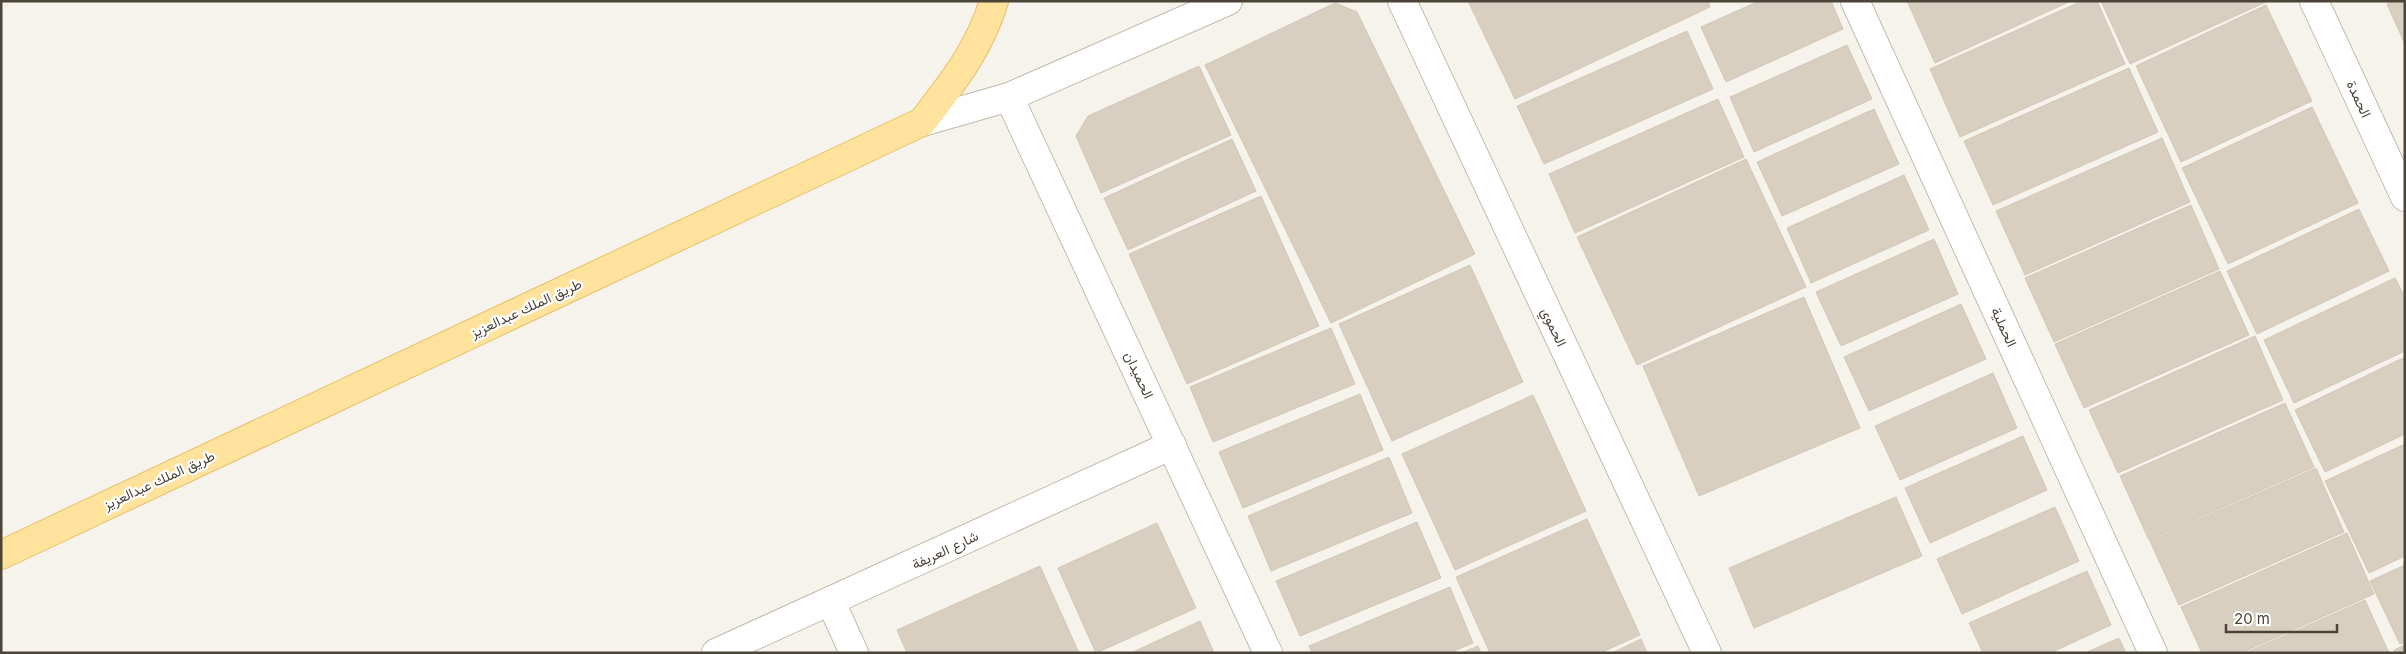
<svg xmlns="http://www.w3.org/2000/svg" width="2406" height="654" viewBox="0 0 2406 654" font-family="Inter,Vazirmatn,sans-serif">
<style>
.building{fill:#d8cfc1;stroke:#d3c7b4}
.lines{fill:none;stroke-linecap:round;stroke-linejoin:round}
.minor-casing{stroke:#c2bbae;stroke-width:30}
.primary-casing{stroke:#e6c16a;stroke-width:30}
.minor{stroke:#fff;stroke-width:28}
.primary{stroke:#ffe39c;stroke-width:28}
.labels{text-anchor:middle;stroke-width:4.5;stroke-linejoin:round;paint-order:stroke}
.street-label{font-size:14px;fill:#4b4439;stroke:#fff}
</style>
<rect width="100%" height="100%" fill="#f6f3ec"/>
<path class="building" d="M 1468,1 L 1708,1 L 1710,7 L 1515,99 Z
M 1759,1 L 1831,1 L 1843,29 L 1726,82 L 1701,27 Z
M 1907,1 L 2071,1 L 1935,63 Z
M 2082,1 L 2097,1 L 2125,64 L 1960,137 L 1930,69 Z
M 2101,1 L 2268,1 L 2130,64 Z
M 2392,1 L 2405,1 L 2405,44 L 2387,4 Z
M 1335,3 L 1357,12 L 1475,254 L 1331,323 L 1205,65 Z
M 2266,5 L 2312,101 L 2181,162 L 2136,66 Z
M 1687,31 L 1713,89 L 1544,164 L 1517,106 Z
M 1847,45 L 1872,99 L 1754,152 L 1730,97 Z
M 1199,66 L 1231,135 L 1101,193 L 1076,136 L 1088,116 Z
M 2129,68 L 2158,132 L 1993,205 L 1964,141 Z
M 1718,99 L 1744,157 L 1575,233 L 1549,174 Z
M 2312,107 L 2358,203 L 2228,264 L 2182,168 Z
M 1874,109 L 1899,164 L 1782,216 L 1757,162 Z
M 2162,138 L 2190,202 L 2025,275 L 1996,211 Z
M 1232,139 L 1256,191 L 1128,250 L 1104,198 Z
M 1746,159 L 1806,287 L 1637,365 L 1577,237 Z
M 1904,175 L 1929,230 L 1811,283 L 1787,228 Z
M 1261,196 L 1319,326 L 1187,384 L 1129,254 Z
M 2191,205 L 2219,269 L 2054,342 L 2025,278 Z
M 2359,209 L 2389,271 L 2257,334 L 2227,271 Z
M 1934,239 L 1958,294 L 1841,346 L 1816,292 Z
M 1470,265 L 1523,382 L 1392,441 L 1339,324 Z
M 2220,271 L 2249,335 L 2084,408 L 2055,344 Z
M 2395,278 L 2405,297 L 2405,351 L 2294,403 L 2264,340 Z
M 1804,297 L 1860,428 L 1699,496 L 1643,366 Z
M 1961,304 L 1986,359 L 1869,411 L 1844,357 Z
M 1331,328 L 1355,384 L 1213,442 L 1190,387 Z
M 2255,336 L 2283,400 L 2118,473 L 2089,410 Z
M 2405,357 L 2405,434 L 2325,472 L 2295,410 Z
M 1993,373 L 2017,428 L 1900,480 L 1875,426 Z
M 1360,394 L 1383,450 L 1243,508 L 1219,452 Z
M 1533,395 L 1586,511 L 1455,570 L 1402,454 Z
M 2285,403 L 2314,467 L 2149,540 L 2120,476 Z
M 2023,436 L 2047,490 L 1930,543 L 1905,488 Z
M 2405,444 L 2405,556 L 2369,573 L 2325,481 Z
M 1389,457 L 1412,513 L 1271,571 L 1248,516 Z
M 2316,468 L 2344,532 L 2179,605 L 2150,541 Z
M 1896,497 L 1922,556 L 1754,628 L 1729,568 Z
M 2055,507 L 2079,561 L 1962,614 L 1937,559 Z
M 1587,519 L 1640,635 L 1600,653 L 1490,653 L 1456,577 Z
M 1417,522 L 1441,578 L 1300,636 L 1276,581 Z
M 1157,523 L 1196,608 L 1096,653 L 1058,568 Z
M 2347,533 L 2374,594 L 2241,653 L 2202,653 L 2181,607 Z
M 2405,565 L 2405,642 L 2400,644 L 2370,581 Z
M 1040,566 L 1079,653 L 907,653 L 897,630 Z
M 2087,571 L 2111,625 L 2050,653 L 1983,653 L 1969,623 Z
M 1450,587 L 1473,643 L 1449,653 L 1312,653 L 1309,646 Z
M 2365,600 L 2389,653 L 2245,653 Z
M 1200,621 L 1214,653 L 1131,653 Z
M 2119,638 L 2126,653 L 2085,653 Z
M 1641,639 L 1647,653 L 1612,653 Z
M 2405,645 L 2405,653 L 2395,653 L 2394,650 Z
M 1478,646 L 1481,653 L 1461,653 Z"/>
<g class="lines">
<defs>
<path id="minor" d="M 1402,1 L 1707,653
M 1855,1 L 2153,653
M 2314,1 L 2405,197
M 1009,97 L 1268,653
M 922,122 L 1009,97 L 1228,1
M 831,602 L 854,653
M 716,653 L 1172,445"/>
<path id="primary" d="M 1,555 L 922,122 C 953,82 979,50 994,1"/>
</defs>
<use href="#minor" class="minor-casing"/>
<use href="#primary" class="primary-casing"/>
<use href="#minor" class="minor"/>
<use href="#primary" class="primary"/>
</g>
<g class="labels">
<g class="street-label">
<text transform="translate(2359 99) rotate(65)" y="5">الحمدة</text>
<text transform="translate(526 308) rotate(-25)" y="5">طريق الملك عبدالعزيز</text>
<text transform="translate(1554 327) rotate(65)" y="5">الحموي</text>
<text transform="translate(2004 327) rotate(65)" y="5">الحملية</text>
<text transform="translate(1139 375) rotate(65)" y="5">الحميدان</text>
<text transform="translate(159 480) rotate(-25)" y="5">طريق الملك عبدالعزيز</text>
<text transform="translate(945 550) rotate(-25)" y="5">شارع العريفة</text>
</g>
</g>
<rect width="2406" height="654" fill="none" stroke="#4b4439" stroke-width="5"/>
<path d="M2226 624v8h111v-8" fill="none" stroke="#4b4439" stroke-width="2.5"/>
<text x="2234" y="624" font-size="15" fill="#4b4439" stroke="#ffffff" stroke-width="4" paint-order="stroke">20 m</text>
</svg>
